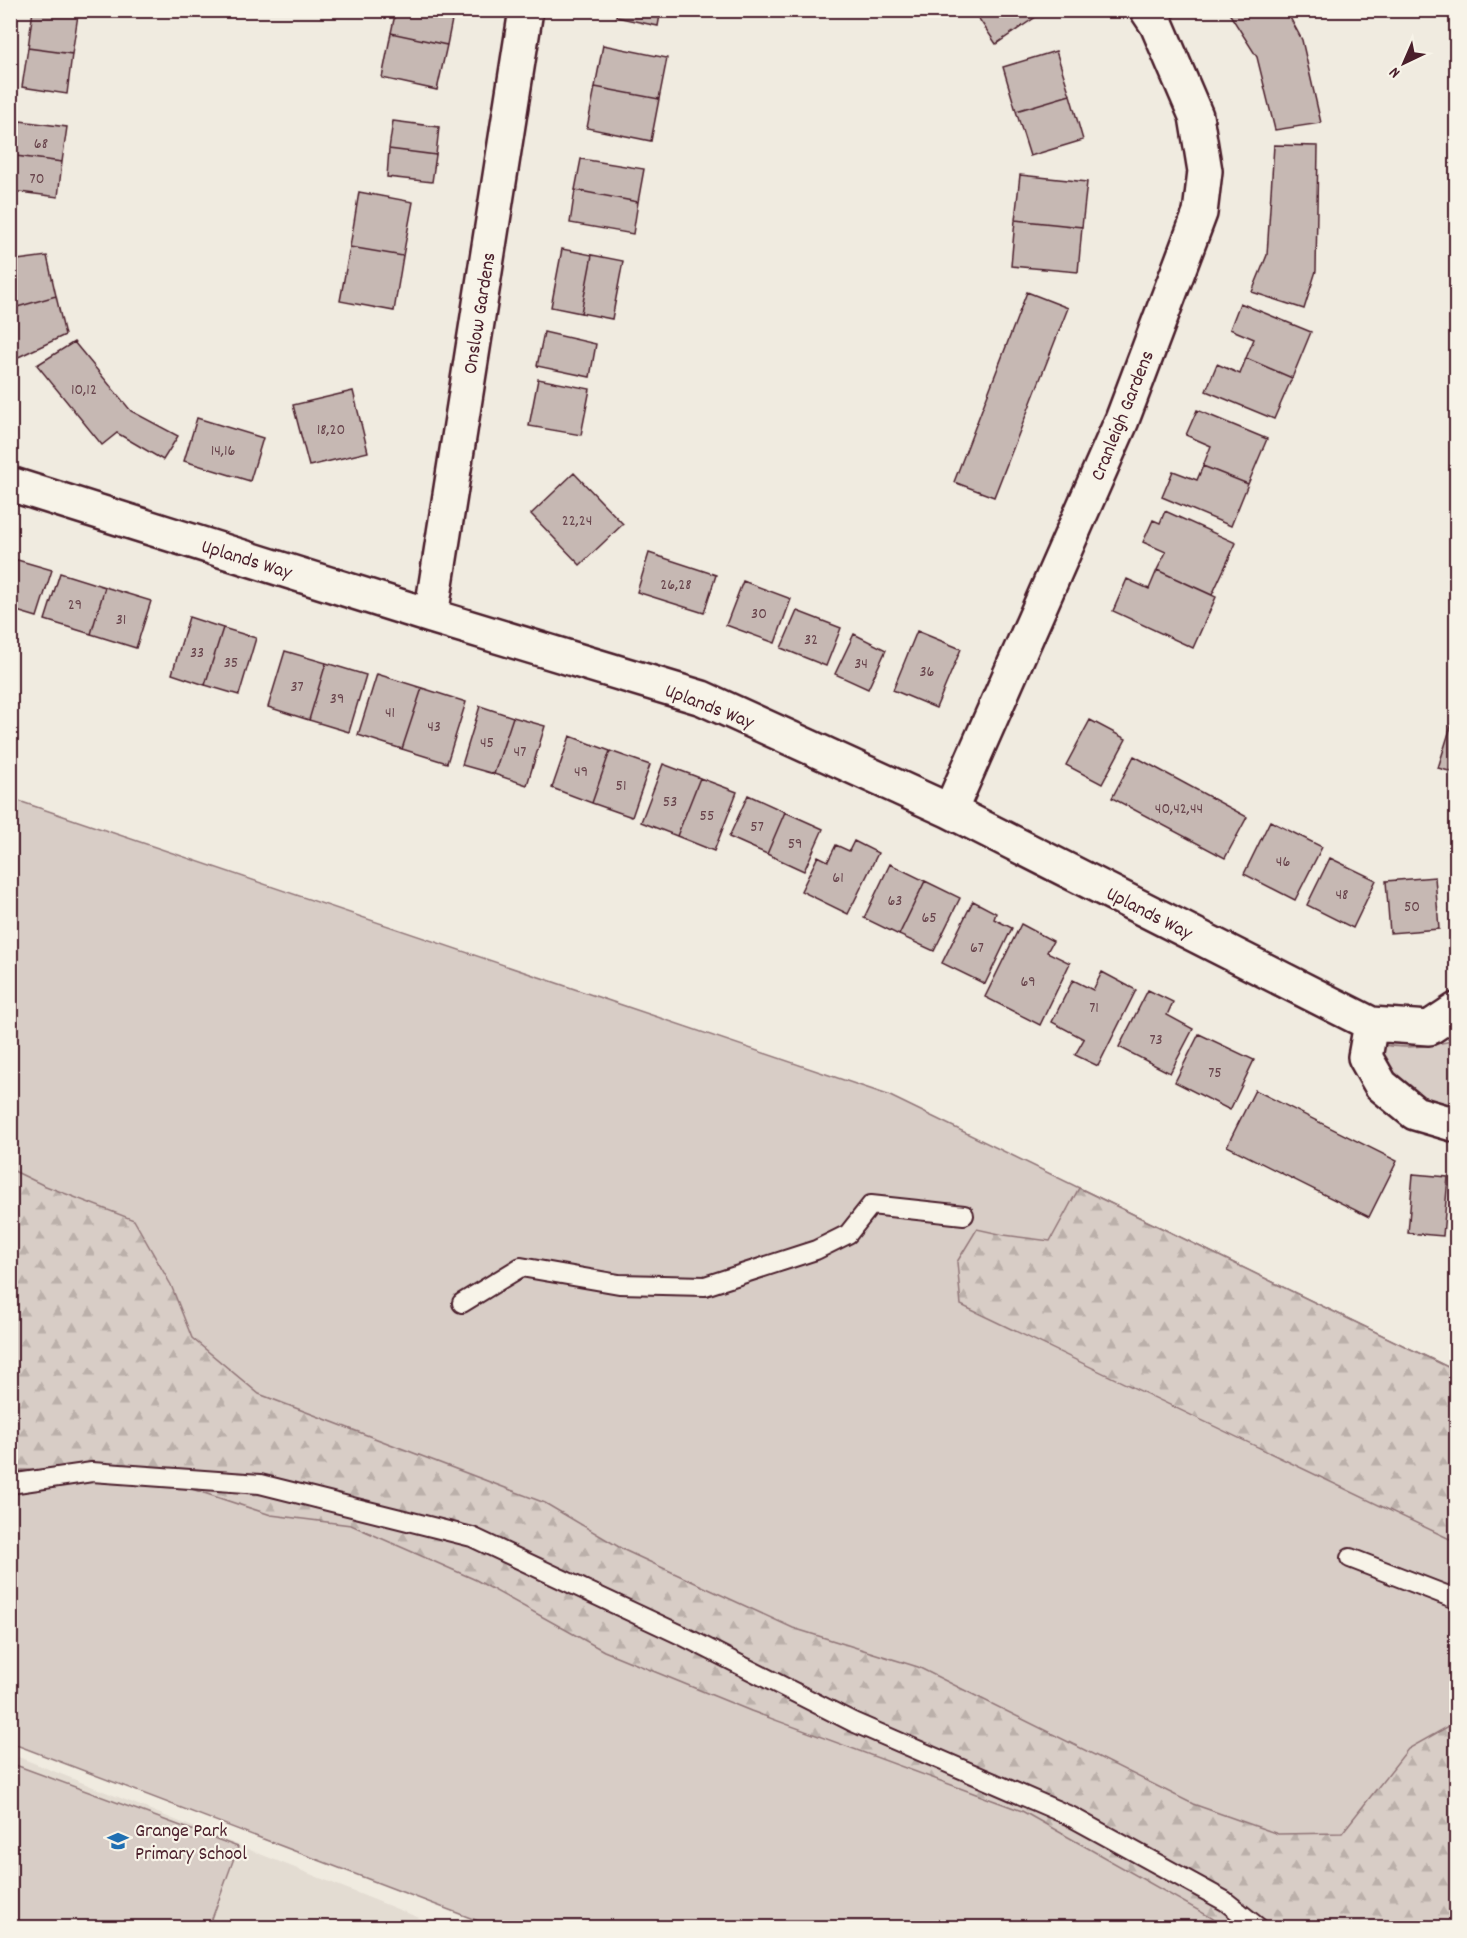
<svg xmlns="http://www.w3.org/2000/svg" width="1467" height="1938" viewBox="0 0 1467 1938" font-family="Dekko,sans-serif">
<style>
.built{fill:#e3dcd2}
.green{fill:#d8cdc6;stroke:#917678;stroke-width:1.5}
.forest{fill:url(#forest-firs);stroke:#917678;stroke-width:1.5}
.building{fill:#c6b8b3;stroke:#4a1f2b;stroke-width:1.5}
.lines{fill:none;stroke-linecap:round;stroke-linejoin:round}
.lane-casing{stroke:#4a1f2b;stroke-width:22}
.street-casing{stroke:#4a1f2b;stroke-width:38}
.lane{stroke:#f7f3e8;stroke-width:18}
.street{stroke:#f7f3e8;stroke-width:33}
.labels{text-anchor:middle;stroke-width:4.5;stroke-linejoin:round;paint-order:stroke}
.number-label{font-size:16px;fill:#69454d}
.street-label{font-size:20px;fill:#4a1f2b;stroke:#f7f3e8}
.poi-label{font-size:20px;fill:#4a1f2b;stroke:#f7f3e8;text-anchor:start}
</style>
<defs>
<pattern id="forest-firs" width="22" height="20" patternUnits="userSpaceOnUse" patternTransform="scale(1.5)"><rect width="22" height="20" fill="#d8cdc6"/><path d="M5 1l3.5 6h-7zM16 11l3.5 6h-7z" fill="#bbb0aa"/></pattern>
</defs>
<rect width="100%" height="100%" fill="#f0ebe0"/>
<filter id="ink" filterUnits="userSpaceOnUse"><feTurbulence type="fractalNoise" baseFrequency=".0167" numOctaves="2"/><feDisplacementMap in="SourceGraphic" scale="12" xChannelSelector="R" yChannelSelector="G"/><feConvolveMatrix kernelMatrix="1 2 1 2 8 2 1 2 1" color-interpolation-filters="sRGB"/></filter>
<g filter="url(#ink)">
<path class="built" d="M 11,1754 L 442,1927 L 11,1927 Z"/>
<path class="green" d="M 10,798 L 888,1095 L 1456,1371 L 1456,1927 L 494,1927 L 11,1743 Z
M 1456,1040 L 1456,1110 L 1437,1107 L 1385,1077 L 1378,1044 C 1406,1050 1429,1046 1456,1040 Z
M 10,1763 L 238,1847 L 209,1927 L 11,1927 Z"/>
<path class="forest" d="M 10,1169 L 43,1185 L 134,1220 L 171,1285 L 192,1338 L 259,1394 L 545,1503 L 624,1550 L 793,1628 L 918,1667 L 1193,1804 L 1278,1834 L 1342,1833 L 1408,1749 L 1456,1722 L 1456,1927 L 1223,1927 L 1212,1918 L 1022,1811 L 751,1711 L 604,1651 L 476,1580 L 351,1525 L 271,1515 L 143,1473 L 22,1470 L 11,1472 Z
M 1079,1188 L 1456,1371 L 1456,1542 L 961,1305 L 957,1262 L 977,1229 L 1004,1235 L 1050,1241 Z"/>
<path class="building" d="M 33,10 L 78,15 L 72,54 L 28,48 Z
M 396,10 L 454,10 L 447,45 L 391,33 Z
M 617,10 L 661,10 L 658,26 L 616,17 Z
M 973,10 L 1037,10 L 1040,14 L 996,44 Z
M 1227,10 L 1286,10 L 1302,40 L 1321,123 L 1275,130 L 1257,57 Z
M 391,33 L 447,45 L 437,90 L 382,78 Z
M 603,45 L 667,58 L 659,99 L 595,87 Z
M 28,48 L 72,54 L 67,94 L 22,87 Z
M 1056,51 L 1070,95 L 1016,111 L 1003,67 Z
M 595,87 L 659,99 L 651,141 L 587,128 Z
M 1070,95 L 1083,140 L 1030,156 L 1016,111 Z
M 20,121 L 67,127 L 62,162 L 16,156 Z
M 393,121 L 439,127 L 436,155 L 389,149 Z
M 1274,145 L 1318,146 L 1316,271 L 1304,309 L 1252,292 L 1267,255 Z
M 389,149 L 436,155 L 432,182 L 387,177 Z
M 16,156 L 62,162 L 58,197 L 12,191 Z
M 581,159 L 644,169 L 638,202 L 575,190 Z
M 1020,175 L 1087,182 L 1082,227 L 1015,220 Z
M 575,190 L 638,202 L 633,234 L 570,223 Z
M 359,192 L 413,202 L 403,256 L 350,247 Z
M 1015,220 L 1082,227 L 1078,272 L 1011,266 Z
M 350,247 L 403,256 L 394,311 L 340,301 Z
M 562,249 L 592,255 L 581,313 L 551,307 Z
M 592,255 L 623,261 L 612,319 L 581,313 Z
M 47,256 L 56,296 L 10,309 L 10,261 Z
M 1027,292 L 1068,308 L 994,497 L 954,482 Z
M 56,296 L 65,335 L 12,360 L 10,309 Z
M 1240,303 L 1311,332 L 1292,378 L 1246,358 L 1254,339 L 1230,329 Z
M 544,332 L 596,344 L 590,377 L 537,366 Z
M 74,342 L 131,411 L 178,436 L 163,460 L 117,433 L 102,445 L 37,365 Z
M 1246,358 L 1292,378 L 1274,419 L 1206,391 L 1217,364 L 1240,374 Z
M 538,379 L 590,389 L 581,435 L 529,426 Z
M 353,391 L 368,452 L 309,466 L 293,405 Z
M 1197,410 L 1267,439 L 1248,484 L 1203,466 L 1211,446 L 1186,435 Z
M 197,418 L 263,438 L 250,481 L 184,461 Z
M 1203,466 L 1248,484 L 1231,526 L 1162,497 L 1173,471 L 1197,480 Z
M 574,473 L 623,524 L 580,565 L 531,514 Z
M 1165,511 L 1236,543 L 1212,595 L 1157,570 L 1166,552 L 1143,542 L 1153,520 L 1160,523 Z
M 649,553 L 716,575 L 704,613 L 637,592 Z
M 14,559 L 52,570 L 37,617 L 10,609 L 10,570 Z
M 1157,570 L 1216,597 L 1193,648 L 1113,611 L 1127,579 L 1149,589 Z
M 60,573 L 105,587 L 91,634 L 45,620 Z
M 743,581 L 791,599 L 775,643 L 726,625 Z
M 105,587 L 151,601 L 136,648 L 91,634 Z
M 797,611 L 841,628 L 826,666 L 781,648 Z
M 189,617 L 223,628 L 205,685 L 172,674 Z
M 223,628 L 256,638 L 239,695 L 205,685 Z
M 917,631 L 961,649 L 936,708 L 893,690 Z
M 854,634 L 886,650 L 868,689 L 835,674 Z
M 285,651 L 326,663 L 309,720 L 268,707 Z
M 326,663 L 366,675 L 349,732 L 309,720 Z
M 377,674 L 422,688 L 402,749 L 358,735 Z
M 422,688 L 466,702 L 447,763 L 402,749 Z
M 480,706 L 513,717 L 494,774 L 462,765 Z
M 1456,710 L 1456,773 L 1438,768 Z
M 513,717 L 545,726 L 527,785 L 494,774 Z
M 1090,720 L 1126,739 L 1102,784 L 1066,765 Z
M 570,736 L 610,751 L 592,803 L 552,788 Z
M 610,751 L 650,765 L 632,817 L 592,803 Z
M 1134,756 L 1247,817 L 1225,858 L 1112,798 Z
M 663,764 L 700,778 L 677,836 L 641,822 Z
M 700,778 L 737,792 L 714,851 L 677,836 Z
M 748,795 L 785,812 L 767,854 L 729,837 Z
M 785,812 L 823,829 L 804,871 L 767,854 Z
M 1270,821 L 1322,847 L 1295,900 L 1244,874 Z
M 854,841 L 878,853 L 848,914 L 801,891 L 818,856 L 828,861 L 836,845 L 849,851 Z
M 1330,858 L 1376,880 L 1353,928 L 1307,905 Z
M 890,864 L 925,881 L 899,935 L 864,918 Z
M 1435,877 L 1439,929 L 1390,933 L 1386,881 Z
M 925,881 L 960,898 L 934,951 L 899,935 Z
M 973,901 L 996,913 L 994,919 L 1012,928 L 985,984 L 942,963 Z
M 1021,924 L 1053,941 L 1047,952 L 1070,963 L 1040,1025 L 985,997 Z
M 1102,972 L 1136,990 L 1098,1066 L 1075,1055 L 1084,1039 L 1052,1022 L 1073,980 L 1093,990 Z
M 1148,990 L 1173,1002 L 1167,1015 L 1193,1029 L 1170,1073 L 1119,1047 Z
M 1199,1034 L 1254,1060 L 1230,1110 L 1175,1082 Z
M 1255,1090 L 1397,1161 L 1369,1217 L 1227,1146 Z
M 1413,1174 L 1448,1177 L 1443,1236 L 1408,1233 Z"/>
<g class="lines">
<defs>
<path id="lane" d="M 462,1303 L 521,1267 L 619,1284 L 705,1286 L 816,1250 L 848,1234 L 871,1205 L 964,1215
M 10,1484 L 92,1472 L 260,1484 L 472,1537 L 681,1635 L 853,1722 L 1070,1816 L 1225,1901 L 1259,1928
M 1350,1558 L 1456,1599"/>
<path id="street" d="M 10,484 L 431,616 L 702,698 L 950,811 L 1371,1024 L 1429,1028 L 1456,1010
M 431,616 L 526,10
M 950,811 L 1122,420 L 1200,213 L 1205,171 L 1196,116 L 1157,25 L 1147,10
M 1371,1024 L 1365,1057 L 1381,1085 L 1415,1113 L 1456,1125"/>
</defs>
<use href="#lane" class="lane-casing"/>
<use href="#street" class="street-casing"/>
<use href="#lane" class="lane"/>
<use href="#street" class="street"/>
</g>
</g>
<defs>
<symbol id="school-bare" viewBox="-9 -9 18 18"><path d="M0-5L7-2L0 1L-7-2ZM-4 1L0 2.5L4 1V4Q0 6-4 4Z" fill="#1f6fb2" stroke="#f7f3e8" stroke-width="2.5" paint-order="stroke"/></symbol>
</defs>
<g fill-rule="evenodd">
<use href="#school-bare" x="103" y="1826" width="30" height="30"/>
</g>
<g class="labels">
<g class="number-label">
<text x="41" y="148">68</text>
<text x="37" y="183">70</text>
<text x="84" y="394">10,12</text>
<text x="331" y="434">18,20</text>
<text x="223" y="455">14,16</text>
<text x="577" y="525">22,24</text>
<text x="676" y="589">26,28</text>
<text x="75" y="609">29</text>
<text x="759" y="618">30</text>
<text x="121" y="624">31</text>
<text x="811" y="644">32</text>
<text x="197" y="657">33</text>
<text x="231" y="667">35</text>
<text x="861" y="668">34</text>
<text x="927" y="676">36</text>
<text x="297" y="691">37</text>
<text x="337" y="703">39</text>
<text x="390" y="717">41</text>
<text x="434" y="731">43</text>
<text x="487" y="747">45</text>
<text x="520" y="756">47</text>
<text x="581" y="776">49</text>
<text x="621" y="790">51</text>
<text x="670" y="806">53</text>
<text x="1179" y="813">40,42,44</text>
<text x="707" y="820">55</text>
<text x="757" y="831">57</text>
<text x="795" y="848">59</text>
<text x="1283" y="866">46</text>
<text x="838" y="882">61</text>
<text x="1342" y="899">48</text>
<text x="895" y="905">63</text>
<text x="1412" y="911">50</text>
<text x="929" y="922">65</text>
<text x="977" y="952">67</text>
<text x="1028" y="986">69</text>
<text x="1094" y="1012">71</text>
<text x="1156" y="1044">73</text>
<text x="1215" y="1077">75</text>
</g>
<g class="street-label">
<text transform="translate(478 313) rotate(-81)" y="7">Onslow Gardens</text>
<text transform="translate(1121 415) rotate(-68)" y="7">Cranleigh Gardens</text>
<text transform="translate(247 558) rotate(17)" y="7">Uplands Way</text>
<text transform="translate(710 705) rotate(21)" y="7">Uplands Way</text>
<text transform="translate(1150 912) rotate(27)" y="7">Uplands Way</text>
</g>
<g class="poi-label">
<text x="135" y="1836">Grange Park<tspan x="135" dy="23">Primary School</tspan></text>
</g>
</g>
<rect width="1467" height="1938" fill="none" stroke="#f7f3e8" stroke-width="36"/>
<rect x="18" y="18" width="1431" height="1902" fill="none" stroke="#4a1f2b" stroke-width="2" filter="url(#ink)"/>
<g transform="translate(1404 63) rotate(224)" stroke="#f7f3e8" stroke-width="4.5" paint-order="stroke">
<path d="M0-4.5L10 22L0 15L-10 22Z" fill="#4a1f2b"/>
<text y="-9" font-size="16" font-weight="bold" text-anchor="middle" fill="#4a1f2b">N</text>
</g>
</svg>
